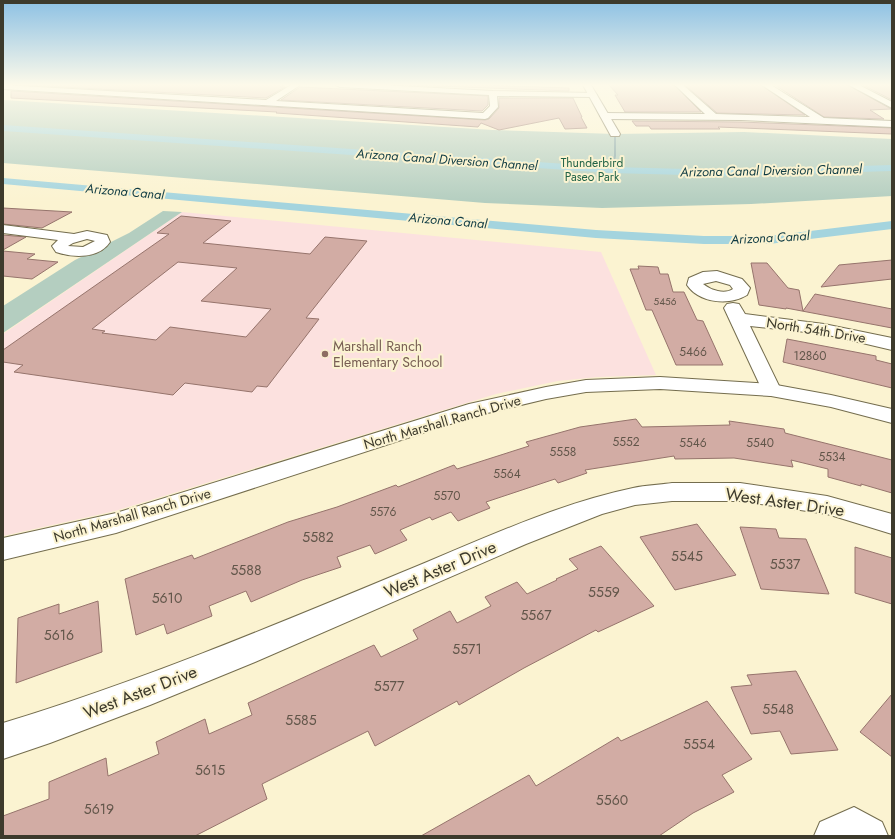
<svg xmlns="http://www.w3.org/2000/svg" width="895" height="839" viewBox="0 0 895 839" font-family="Jost,sans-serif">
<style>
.education{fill:#fce1df}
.green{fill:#b4cec0}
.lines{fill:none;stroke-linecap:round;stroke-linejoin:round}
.stream{fill:#85a6a9;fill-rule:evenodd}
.canal{fill:#a4d4de;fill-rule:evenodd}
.building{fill:#d2aca4;stroke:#96746c;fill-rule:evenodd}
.minor-casing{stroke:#746d4e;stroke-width:2}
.tertiary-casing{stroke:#746d4e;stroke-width:2}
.minor{fill:#fff;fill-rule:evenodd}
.tertiary{fill:#fff;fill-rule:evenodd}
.education-dot{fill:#8d6e63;stroke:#fbf3d1;stroke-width:1.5}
.labels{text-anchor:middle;stroke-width:4;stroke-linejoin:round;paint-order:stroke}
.far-number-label{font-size:10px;fill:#62564a}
.far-park-label{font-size:12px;fill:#226347;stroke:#fbf3d1}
.number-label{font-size:12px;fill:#62564a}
.far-water-label{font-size:13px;font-style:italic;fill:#0f3b43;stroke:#fbf3d1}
.street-label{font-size:14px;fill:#3d3a2c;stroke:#fbf3d1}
.education-label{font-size:14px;fill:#785e54;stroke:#fbf3d1;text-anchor:start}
.near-number-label{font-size:14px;fill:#62564a}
.near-street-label{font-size:17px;fill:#3d3a2c;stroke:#fbf3d1}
</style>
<rect width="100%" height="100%" fill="#fbf3d1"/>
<path class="education" d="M 182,212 L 601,252 L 656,375 L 598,377 L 558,381 L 496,394 L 115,511 L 3,536 L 3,334 Z"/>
<path class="green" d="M 3,100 L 493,130 L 615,134 L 744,132 L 892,139 L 892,196 L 751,204 L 602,208 L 485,203 L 3,163 Z
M 163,211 L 182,212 L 3,333 L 3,306 L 75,260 L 129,233 Z"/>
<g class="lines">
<path class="stream" d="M 615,133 L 616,134 L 616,156 L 613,170 L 611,171 L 609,170 L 614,156 L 614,134 Z"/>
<path class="canal" d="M 3,125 L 611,167 L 725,170 L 892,165 L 892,171 L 725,176 L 611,173 L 3,131 Z
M 3,178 L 596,230 L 704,236 L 769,236 L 892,221 L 892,229 L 769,244 L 704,244 L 596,238 L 3,184 Z"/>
</g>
<path class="building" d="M 25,85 L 284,85 L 280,87 L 285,87 L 266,98 Z
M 409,85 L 483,85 L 569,88 L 569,91 Z
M 609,85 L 674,85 L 701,112 L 625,112 L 615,95 L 618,95 Z
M 685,85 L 761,85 L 805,115 L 717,113 Z
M 775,85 L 848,85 L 891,109 L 870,110 L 884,119 L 824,117 Z
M 863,85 L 892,85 L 892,100 Z
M 300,87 L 488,96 L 488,105 L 482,111 L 281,100 Z
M 11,91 L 485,120 L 489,119 L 499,108 L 499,98 L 573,98 L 582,117 L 581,117 L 587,128 L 565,129 L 559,118 L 499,130 L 481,123 L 478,127 L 276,113 L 277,112 L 11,98 Z
M 632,121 L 741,122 L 892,128 L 892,134 L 718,127 L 720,129 L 651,129 L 649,126 L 636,126 Z
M 3,208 L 72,212 L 42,228 L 3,224 Z
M 181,216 L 231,221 L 203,243 L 310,254 L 325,237 L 367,241 L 306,318 L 319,319 L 267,387 L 257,386 L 252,392 L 185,383 L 173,395 L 14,372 L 23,365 L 3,362 L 3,350 L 169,234 L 157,233 ZM 178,262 L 237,268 L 201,301 L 271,309 L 246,337 L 170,327 L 156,340 L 102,333 L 105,331 L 92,329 Z
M 3,235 L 26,237 L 3,250 Z
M 3,251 L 35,254 L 27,259 L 58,262 L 32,279 L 3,276 Z
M 892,260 L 892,279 L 821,287 L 839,265 Z
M 751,263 L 767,263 L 788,288 L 799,290 L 803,311 L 815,294 L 892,309 L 892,328 L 786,308 L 786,309 L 759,305 Z
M 638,266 L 658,267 L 660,274 L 668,274 L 673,292 L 684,292 L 697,320 L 703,321 L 723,365 L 676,365 L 652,310 L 646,310 L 630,269 L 639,269 Z
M 787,339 L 876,356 L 876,360 L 892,364 L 892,388 L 783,362 Z
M 636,419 L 642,427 L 730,425 L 729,421 L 784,429 L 785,433 L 892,460 L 892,493 L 861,484 L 861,486 L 828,477 L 828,469 L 791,460 L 793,467 L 734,458 L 675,459 L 674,456 L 585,470 L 587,473 L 558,483 L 555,479 L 486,502 L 490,508 L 458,521 L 451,512 L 432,520 L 430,517 L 400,530 L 407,540 L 375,554 L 370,545 L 337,557 L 341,567 L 302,580 L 251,602 L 246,591 L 209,606 L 212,616 L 167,634 L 164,624 L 136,635 L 125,579 L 192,555 L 194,559 L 288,522 L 337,507 L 396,485 L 398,487 L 454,465 L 457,469 L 529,446 L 526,442 L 580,427 Z
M 697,524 L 736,575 L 675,590 L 640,537 Z
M 740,527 L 776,529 L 779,538 L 806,539 L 829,594 L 761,589 Z
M 601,546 L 654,606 L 598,632 L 596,630 L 524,668 L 459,705 L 457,701 L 375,746 L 368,731 L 262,784 L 267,799 L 195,836 L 3,836 L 3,816 L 49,799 L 49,782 L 106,758 L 108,776 L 159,754 L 156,742 L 205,719 L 209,734 L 252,715 L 248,703 L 374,645 L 381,657 L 418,639 L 413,630 L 450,611 L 457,623 L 491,606 L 485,597 L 517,582 L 527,594 L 557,580 L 556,579 L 578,569 L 569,559 Z
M 855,547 L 892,558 L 892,604 L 855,593 Z
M 98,601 L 102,652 L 16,683 L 18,618 L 59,604 L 59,614 Z
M 796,671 L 838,750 L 791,754 L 780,731 L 751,734 L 731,687 L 752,685 L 747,675 Z
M 892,694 L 892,757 L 860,732 Z
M 707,701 L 752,759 L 722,775 L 734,792 L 693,813 L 659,836 L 421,836 L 529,775 L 536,786 L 618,737 L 621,741 Z"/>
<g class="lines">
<defs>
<path id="minor" d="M 3,85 L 266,100 L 291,85 L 300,85 L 276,101 L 483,113 L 490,106 L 489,95 L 340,87 L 336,85 L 381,85 L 493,91 L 593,93 L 597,95 L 593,97 L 497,96 L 498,107 L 488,118 L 485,119 L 3,89 Z
M 675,85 L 683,85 L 716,114 L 810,117 L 762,85 L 771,85 L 824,118 L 892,121 L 892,127 L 741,120 L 605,119 L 600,116 L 605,113 L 705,114 Z
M 849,85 L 859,85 L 892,102 L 892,108 Z
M 3,225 L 74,234 L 87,231 L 107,235 L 110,242 C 99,259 73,258 56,252 L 52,246 L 58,240 L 3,233 ZM 87,239 L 95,241 L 83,247 L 68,246 L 73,243 Z
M 717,271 L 742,279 L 750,288 L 747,295 C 729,306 699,303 687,285 L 689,278 L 703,272 ZM 716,281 L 730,285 L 733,289 C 724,295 711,290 703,284 Z
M 733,303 L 739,304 L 745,314 L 824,324 L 892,338 L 892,350 L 824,334 L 750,326 L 781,390 L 778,394 L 771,396 L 764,394 L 724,308 L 727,304 Z
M 672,483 L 740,483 L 827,496 L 892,514 L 892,534 L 827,514 L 740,501 L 672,501 L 635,505 L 602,514 L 526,544 L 255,662 L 150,705 L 50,743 L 3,759 L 3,723 C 138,682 268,628 398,574 C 475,543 552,505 633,488 C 646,485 659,485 672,483 Z
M 854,807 L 882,822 L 888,836 L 814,836 L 820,822 Z"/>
<path id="tertiary" d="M 583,85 L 591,85 L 620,134 L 619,136 L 611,136 Z
M 660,377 L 771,384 L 831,395 L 892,409 L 892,423 L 831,407 L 771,396 L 660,389 L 586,392 L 546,399 L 475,416 L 116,533 L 3,560 L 3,538 L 116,513 L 469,404 L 546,387 L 586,380 Z"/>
</defs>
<use href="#minor" class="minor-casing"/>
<use href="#tertiary" class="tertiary-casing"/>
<use href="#minor" class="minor"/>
<use href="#tertiary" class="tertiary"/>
</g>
<linearGradient id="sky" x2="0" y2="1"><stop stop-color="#8dc1e4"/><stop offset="0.42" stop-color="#fdfaea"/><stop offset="1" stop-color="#fdfaea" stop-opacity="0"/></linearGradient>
<rect width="895" height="202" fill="url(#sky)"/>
<circle class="education-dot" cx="325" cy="354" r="4"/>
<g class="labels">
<g class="far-number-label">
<text x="665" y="305">5456</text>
</g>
<g class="far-park-label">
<text x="592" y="167">Thunderbird<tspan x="592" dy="14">Paseo Park</tspan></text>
</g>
<g class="number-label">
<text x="693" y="356">5466</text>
<text x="810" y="360">12860</text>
<text x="626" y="446">5552</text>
<text x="693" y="447">5546</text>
<text x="760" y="447">5540</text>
<text x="563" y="456">5558</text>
<text x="832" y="461">5534</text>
<text x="507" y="478">5564</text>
<text x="447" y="500">5570</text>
<text x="383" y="516">5576</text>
</g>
<g class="far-water-label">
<text transform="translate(447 159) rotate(4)" y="5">Arizona Canal Diversion Channel</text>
<text transform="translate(771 170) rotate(-1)" y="5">Arizona Canal Diversion Channel</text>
<text transform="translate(125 191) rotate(5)" y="5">Arizona Canal</text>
<text transform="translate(448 220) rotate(5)" y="5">Arizona Canal</text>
<text transform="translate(770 237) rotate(-3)" y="5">Arizona Canal</text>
</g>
<g class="street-label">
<text transform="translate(816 330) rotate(9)" y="5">North 54th Drive</text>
<text transform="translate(442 422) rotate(-16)" y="5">North Marshall Ranch Drive</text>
<text transform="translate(132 515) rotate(-16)" y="5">North Marshall Ranch Drive</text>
</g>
<g class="education-label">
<text x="333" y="351">Marshall Ranch<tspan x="333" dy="16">Elementary School</tspan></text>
</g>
<g class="near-number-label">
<text x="318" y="542">5582</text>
<text x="687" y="561">5545</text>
<text x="785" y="569">5537</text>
<text x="246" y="575">5588</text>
<text x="604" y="597">5559</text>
<text x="167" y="603">5610</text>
<text x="536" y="620">5567</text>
<text x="59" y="640">5616</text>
<text x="467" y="654">5571</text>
<text x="389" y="691">5577</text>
<text x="778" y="714">5548</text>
<text x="301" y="725">5585</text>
<text x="699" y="749">5554</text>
<text x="210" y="775">5615</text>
<text x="612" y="805">5560</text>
<text x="99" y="814">5619</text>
</g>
<g class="near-street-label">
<text transform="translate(785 502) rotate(8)" y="6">West Aster Drive</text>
<text transform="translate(440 569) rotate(-23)" y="6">West Aster Drive</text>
<text transform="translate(140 692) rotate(-21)" y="6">West Aster Drive</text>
</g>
</g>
<rect width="895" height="839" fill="none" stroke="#3d3a2c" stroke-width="8"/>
</svg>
